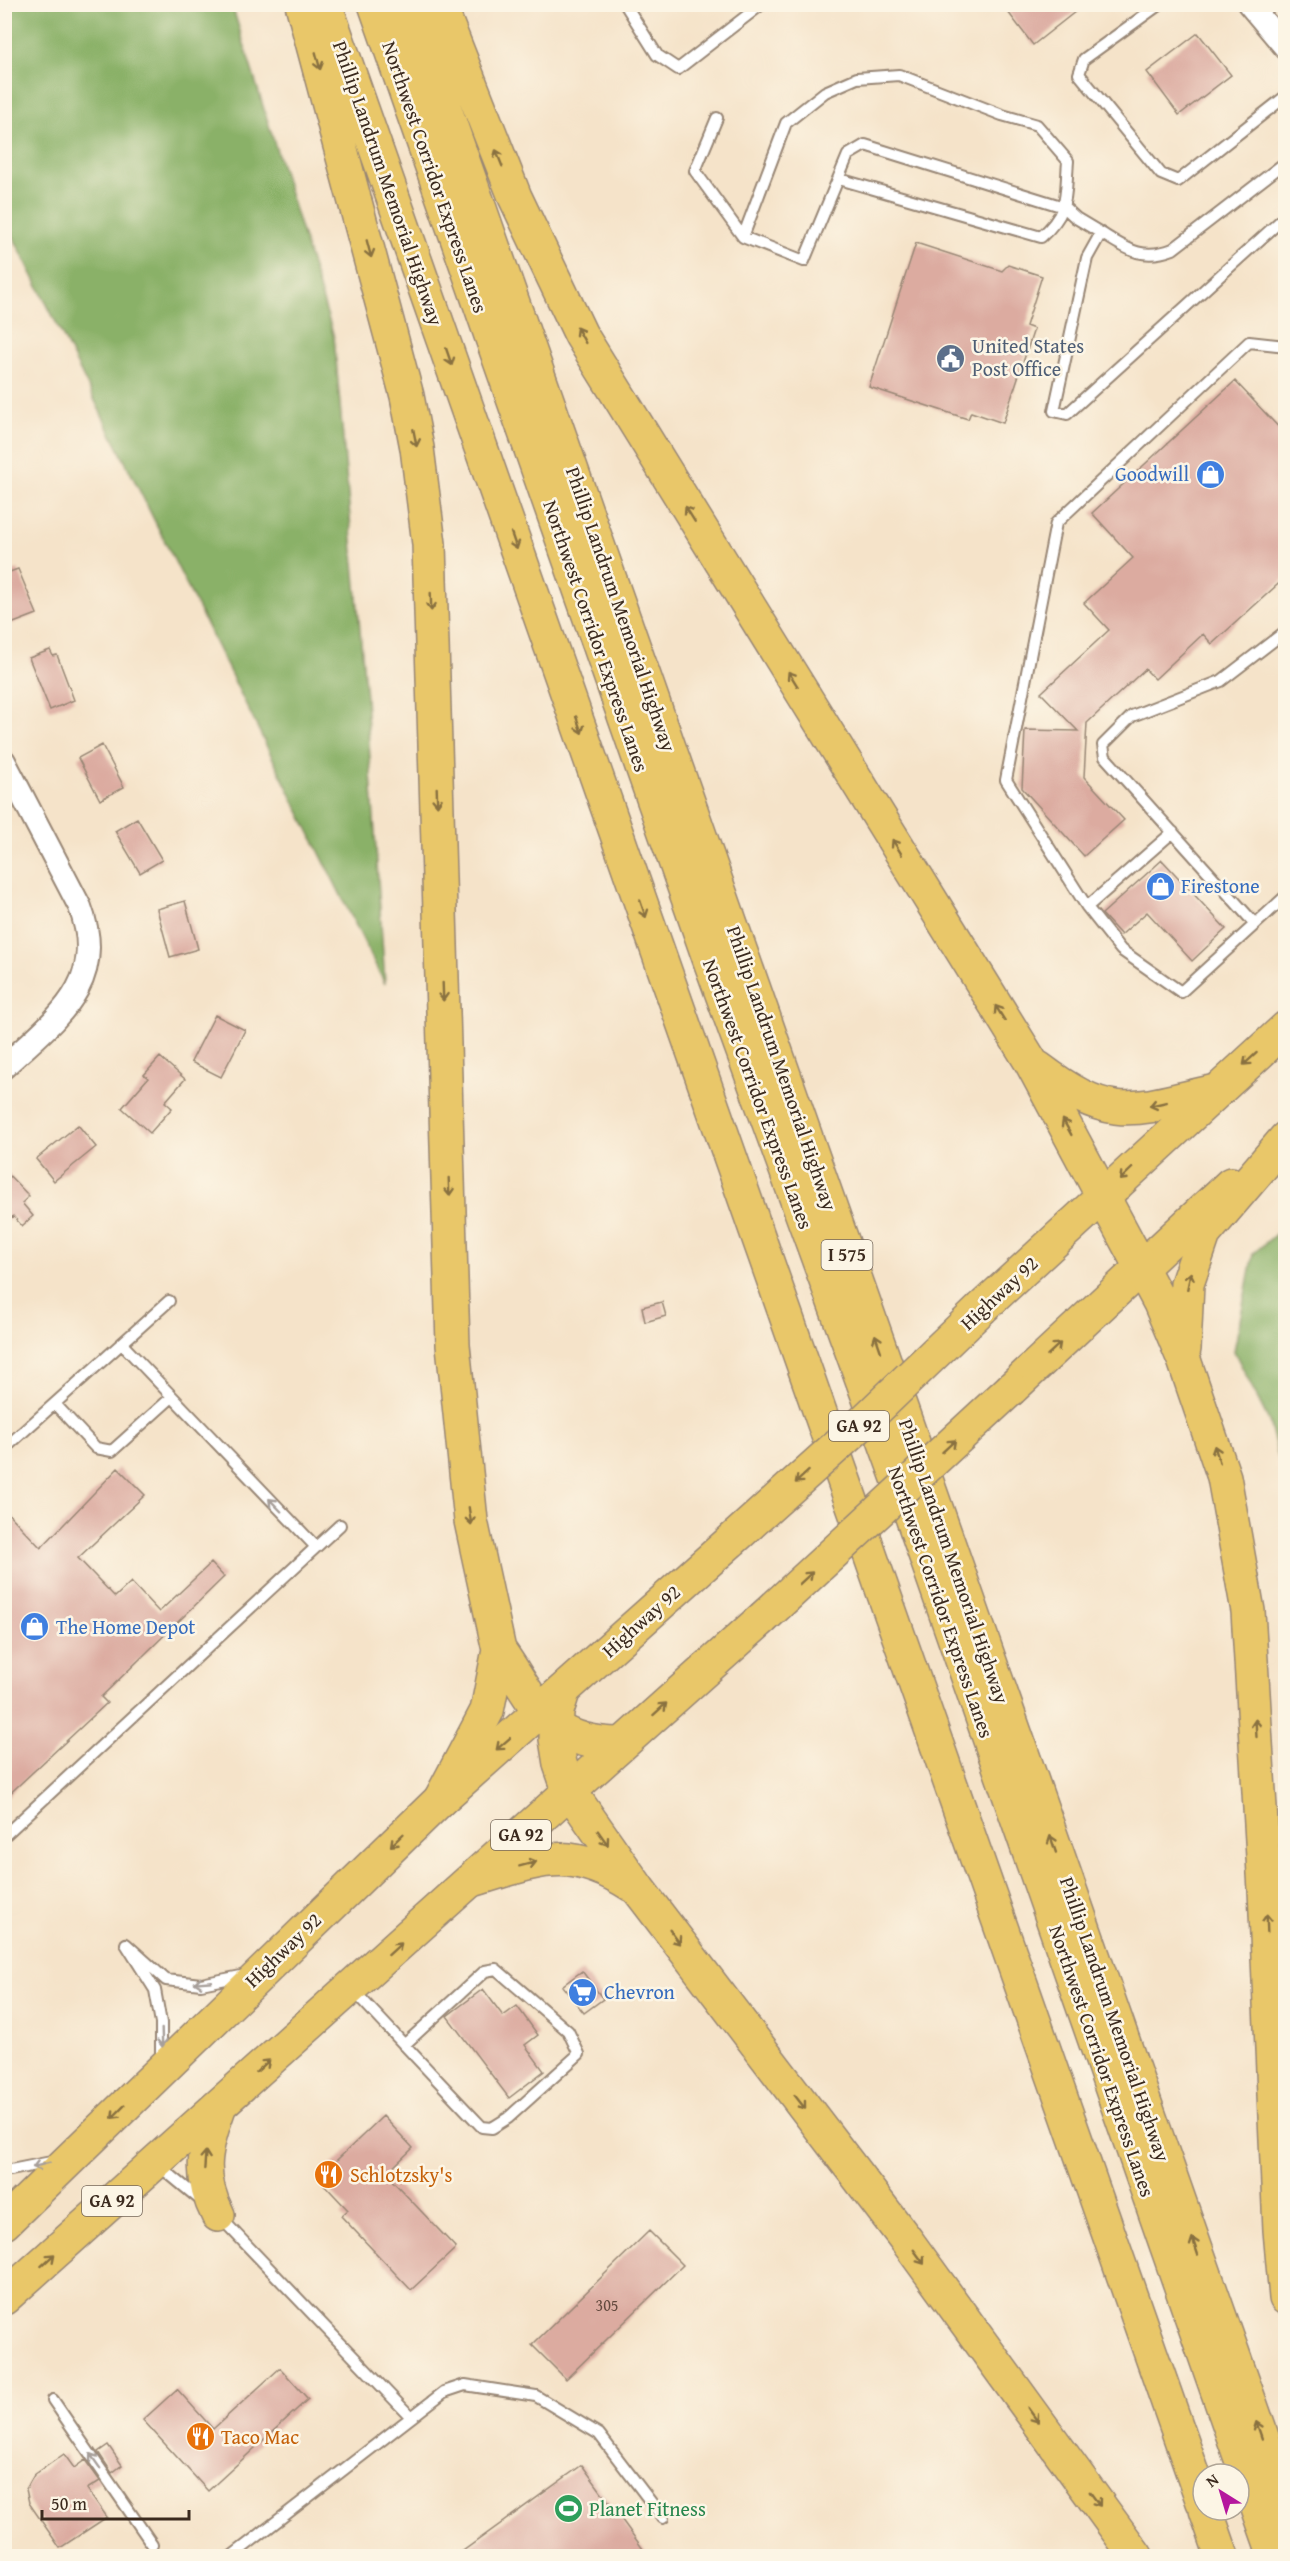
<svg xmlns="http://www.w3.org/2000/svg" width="1290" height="2561" viewBox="0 0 1290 2561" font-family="'Gentium Book Plus',serif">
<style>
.forest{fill:#8ab167;stroke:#626e42;stroke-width:1.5}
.building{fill:#dcaba0}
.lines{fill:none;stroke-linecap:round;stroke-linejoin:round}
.lane-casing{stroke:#988674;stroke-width:14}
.street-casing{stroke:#988674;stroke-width:26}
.primary-casing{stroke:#988674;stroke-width:36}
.highway-casing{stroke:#988674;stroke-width:36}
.lane{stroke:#fff;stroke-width:10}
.street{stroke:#fff;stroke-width:22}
.primary{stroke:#e9c769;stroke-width:33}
.highway{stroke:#e9c769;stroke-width:33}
.primary-bridge-casing{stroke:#988674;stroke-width:36;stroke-linecap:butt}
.primary-bridge{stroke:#e9c769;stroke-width:33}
.oneway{stroke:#897140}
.oneway2{stroke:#a79f9a}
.labels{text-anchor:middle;stroke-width:5;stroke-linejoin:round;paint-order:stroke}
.number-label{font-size:16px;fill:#634a3e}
.shield{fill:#fcf5e5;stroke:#75675a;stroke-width:1.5}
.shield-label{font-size:18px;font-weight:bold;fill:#3b2a1e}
.street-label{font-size:20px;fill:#3b2a1e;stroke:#fcf5e5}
.service-label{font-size:20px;fill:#4e5e75;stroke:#fcf5e5;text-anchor:start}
.shop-label{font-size:20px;fill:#366cbe;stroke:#fcf5e5;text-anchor:start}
.food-label{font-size:20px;fill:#c56008;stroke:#fcf5e5;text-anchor:start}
.leisure-label{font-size:20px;fill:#27864d;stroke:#fcf5e5;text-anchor:start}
</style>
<rect width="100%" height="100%" fill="#fcf5e5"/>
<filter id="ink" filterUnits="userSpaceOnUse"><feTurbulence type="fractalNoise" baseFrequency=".0167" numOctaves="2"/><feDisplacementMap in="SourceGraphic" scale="12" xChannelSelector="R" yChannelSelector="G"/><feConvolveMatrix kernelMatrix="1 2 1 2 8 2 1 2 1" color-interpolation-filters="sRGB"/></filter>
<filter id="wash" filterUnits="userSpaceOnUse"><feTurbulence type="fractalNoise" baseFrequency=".008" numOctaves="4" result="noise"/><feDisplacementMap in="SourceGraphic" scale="24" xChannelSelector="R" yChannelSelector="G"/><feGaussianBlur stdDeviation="1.35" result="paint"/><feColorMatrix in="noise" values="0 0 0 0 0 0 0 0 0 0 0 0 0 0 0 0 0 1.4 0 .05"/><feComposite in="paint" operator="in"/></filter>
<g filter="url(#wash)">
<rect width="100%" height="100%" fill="#f5e3c9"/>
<path class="forest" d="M 5,4 L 232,5 L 334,337 L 366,698 L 385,984 L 5,220 Z
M 1285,1226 L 1285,1482 L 1269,1421 L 1234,1351 L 1253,1254 Z"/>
<g id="blocks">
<path class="building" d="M 1002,4 L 1085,4 L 1033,45 Z
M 1198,33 L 1231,75 L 1179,115 L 1147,72 Z
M 916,243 L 1002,271 L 1008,265 L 1042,276 L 1026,326 L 1034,329 L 1003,423 L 971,412 L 968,419 L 869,387 Z
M 1235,381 L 1286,435 L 1286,577 L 1212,644 L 1203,634 L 1155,679 L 1145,669 L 1087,723 L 1084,777 L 1124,820 L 1084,856 L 1022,788 L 1025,730 L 1078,731 L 1041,693 L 1109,630 L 1084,603 L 1133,558 L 1092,513 Z
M 18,569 L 37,614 L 11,624 L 4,608 L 4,574 Z
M 50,650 L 53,656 L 57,655 L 74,700 L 50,710 L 29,658 Z
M 102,745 L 124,787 L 100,800 L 78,758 Z
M 137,818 L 162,860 L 140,873 L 115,831 Z
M 1162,860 L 1226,929 L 1192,961 L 1147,912 L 1121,935 L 1102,914 Z
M 185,901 L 198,949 L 170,957 L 157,909 Z
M 215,1015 L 245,1030 L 221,1077 L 191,1062 Z
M 160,1057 L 185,1079 L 165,1102 L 172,1108 L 150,1133 L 122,1108 L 148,1078 L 144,1075 Z
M 78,1125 L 96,1147 L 54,1181 L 36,1159 Z
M 4,1170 L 29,1196 L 22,1203 L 33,1216 L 22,1226 L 13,1216 L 4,1224 Z
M 662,1302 L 666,1316 L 645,1322 L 642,1307 Z
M 118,1468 L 145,1495 L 78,1558 L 115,1597 L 131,1582 L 159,1612 L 211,1563 L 224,1577 L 101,1697 L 107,1703 L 4,1799 L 4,1509 L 41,1548 Z
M 582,1971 L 603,1999 L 584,2013 L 562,1986 Z
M 483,1989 L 503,2016 L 517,2006 L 538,2035 L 525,2045 L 544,2071 L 509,2098 L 447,2016 Z
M 383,2116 L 413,2148 L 386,2174 L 456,2248 L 411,2290 L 341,2216 L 348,2210 L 318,2178 Z
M 649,2231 L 683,2265 L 566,2379 L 532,2345 Z
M 280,2368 L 308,2399 L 208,2491 L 143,2420 L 177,2389 L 213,2429 Z
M 108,2445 L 122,2465 L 112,2473 L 98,2452 Z
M 64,2454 L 74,2468 L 85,2460 L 100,2481 L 87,2489 L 107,2517 L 60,2548 L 29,2503 L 26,2489 L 34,2475 Z
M 582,2465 L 648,2556 L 456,2556 Z"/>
</g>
</g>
<g filter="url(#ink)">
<use href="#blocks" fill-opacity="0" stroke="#988674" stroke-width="1.5"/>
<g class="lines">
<defs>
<path id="lane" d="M 625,4 L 657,55 L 678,69 L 762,4
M 1160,4 L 1084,59 L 1079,74 L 1161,174 L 1178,181 L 1286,96
M 717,118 L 695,171 L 743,237
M 1286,162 L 1173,249 C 1142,261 1127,249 1101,233 L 1087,258 L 1054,411 L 1067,414 L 1286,216
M 839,179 L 1041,237 C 1070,211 1065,197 1068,161 L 1037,125 L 1002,115 L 899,75 L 857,78 L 825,92 L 786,123 L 743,237 L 804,261 L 848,155 L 865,145 L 1064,207 L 1076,218 L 1101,233
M 1286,346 L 1249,342 L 1056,523 L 1006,780 L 1087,907 L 1121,950 L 1181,992 L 1286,896
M 1087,907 L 1173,832
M 1255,924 L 1105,757 L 1103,745 L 1132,716 L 1221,681 L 1286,631
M 122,1344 L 316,1547
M 55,1404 L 96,1448 L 112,1451 L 172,1397
M 4,1449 L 169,1301
M 4,1836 L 340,1525
M 353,1990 C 396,2036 439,2082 482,2127 L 492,2128 L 508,2118 L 579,2054 L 568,2031 L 496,1969 L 485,1971 L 404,2045
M 161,2060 L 161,2023 L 155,1990 L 126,1944 L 166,1980 L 201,1984 L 246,1975
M 157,2164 L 203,2202
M 4,2169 L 11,2170 L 51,2162
M 219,2216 L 411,2417
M 53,2400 L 152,2544
M 232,2556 L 444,2392 L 465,2385 L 536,2396 L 599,2434 L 663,2518"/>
<path id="street" d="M 1249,4 L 1286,48
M 4,761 L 80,907 C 109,984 55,1019 4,1067"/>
<path id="primary" d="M 982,1308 L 1286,1028
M 1011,1389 L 1231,1184
M 218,2215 C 197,2174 205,2146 220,2105
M 4,2223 L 440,1800 L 732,1540
M 4,2298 L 763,1618"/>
<path id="highway" d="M 302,4 L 407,396 L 417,448 L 429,544 L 453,1345 L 471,1521 L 499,1650 L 487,1711 L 440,1800
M 325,4 L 1203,2502
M 375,4 L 709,958 L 911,1514 L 1275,2556
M 408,4 L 1286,2505
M 439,4 L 515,197 L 581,335 L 1031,1062 L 1160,1303 L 1184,1360 L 1224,1477 L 1248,1611 L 1265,1890 L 1280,2230 L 1286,2298
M 1038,1068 C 1111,1123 1131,1111 1215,1091
M 1184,1349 L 1187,1284 L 1204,1234 L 1286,1138
M 499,1650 C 538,1705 544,1743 620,1744
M 563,1692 L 557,1711 L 556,1739 L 560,1764 L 569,1790 L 639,1890 L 907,2241 L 1136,2556
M 472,1880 C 540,1860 568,1844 632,1885
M 1206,2510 L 1222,2556"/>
</defs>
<use href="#lane" class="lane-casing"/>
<use href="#street" class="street-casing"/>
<use href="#primary" class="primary-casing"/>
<use href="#highway" class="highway-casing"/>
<use href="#lane" class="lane"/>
<use href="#street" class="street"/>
<use href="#primary" class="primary"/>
<use href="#highway" class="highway"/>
<defs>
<path id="primary-bridge" d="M 732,1540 L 859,1426 L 982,1308
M 763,1618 L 1011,1389"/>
</defs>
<use href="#primary-bridge" class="primary-bridge-casing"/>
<use href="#primary-bridge" class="primary-bridge"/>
</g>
<defs><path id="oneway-shaft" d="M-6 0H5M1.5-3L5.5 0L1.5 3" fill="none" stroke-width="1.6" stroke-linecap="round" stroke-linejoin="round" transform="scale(1.5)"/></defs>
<g class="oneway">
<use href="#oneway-shaft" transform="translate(318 61) rotate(75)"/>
<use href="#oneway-shaft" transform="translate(499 158) rotate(-112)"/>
<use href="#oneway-shaft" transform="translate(369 249) rotate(75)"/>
<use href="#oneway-shaft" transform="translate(581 335) rotate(-119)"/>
<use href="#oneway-shaft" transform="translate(449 357) rotate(71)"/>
<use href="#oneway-shaft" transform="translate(415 438) rotate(79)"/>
<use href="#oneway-shaft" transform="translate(690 514) rotate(-122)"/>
<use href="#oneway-shaft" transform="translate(514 541) rotate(71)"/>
<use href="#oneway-shaft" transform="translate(431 602) rotate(88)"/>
<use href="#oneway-shaft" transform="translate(793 679) rotate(-122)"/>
<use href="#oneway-shaft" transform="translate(579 725) rotate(71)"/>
<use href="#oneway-shaft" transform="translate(437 797) rotate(88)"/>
<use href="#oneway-shaft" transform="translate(897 847) rotate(-122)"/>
<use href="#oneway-shaft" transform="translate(643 909) rotate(71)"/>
<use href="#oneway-shaft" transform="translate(443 992) rotate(88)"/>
<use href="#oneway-shaft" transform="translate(1000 1013) rotate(-122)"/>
<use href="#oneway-shaft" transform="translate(1250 1059) rotate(138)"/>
<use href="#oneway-shaft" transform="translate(1158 1104) rotate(167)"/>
<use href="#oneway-shaft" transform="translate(1067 1127) rotate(-119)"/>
<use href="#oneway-shaft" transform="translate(1126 1174) rotate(136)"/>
<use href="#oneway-shaft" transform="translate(449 1187) rotate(88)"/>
<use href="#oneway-shaft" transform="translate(1189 1281) rotate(-78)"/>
<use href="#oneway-shaft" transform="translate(878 1343) rotate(-109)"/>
<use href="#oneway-shaft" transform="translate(1054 1349) rotate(-43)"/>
<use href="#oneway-shaft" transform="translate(949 1446) rotate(-43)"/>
<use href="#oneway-shaft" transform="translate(1217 1454) rotate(-108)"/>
<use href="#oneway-shaft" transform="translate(802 1477) rotate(138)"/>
<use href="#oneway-shaft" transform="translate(470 1516) rotate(82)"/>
<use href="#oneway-shaft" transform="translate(806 1578) rotate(-43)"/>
<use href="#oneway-shaft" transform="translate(660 1709) rotate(-42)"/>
<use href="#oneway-shaft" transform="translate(1256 1728) rotate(-93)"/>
<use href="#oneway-shaft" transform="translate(503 1744) rotate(139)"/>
<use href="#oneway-shaft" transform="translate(603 1838) rotate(55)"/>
<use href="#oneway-shaft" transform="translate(397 1840) rotate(136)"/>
<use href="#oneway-shaft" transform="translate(1053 1844) rotate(-109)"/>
<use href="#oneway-shaft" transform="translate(528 1864) rotate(-15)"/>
<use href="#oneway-shaft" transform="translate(1267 1923) rotate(-92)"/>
<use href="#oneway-shaft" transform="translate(675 1937) rotate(53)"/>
<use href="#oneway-shaft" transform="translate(395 1949) rotate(-42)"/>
<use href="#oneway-shaft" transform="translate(263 2066) rotate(-42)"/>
<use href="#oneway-shaft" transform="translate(800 2102) rotate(52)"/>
<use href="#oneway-shaft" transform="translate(118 2112) rotate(135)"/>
<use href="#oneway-shaft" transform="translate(205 2160) rotate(-86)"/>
<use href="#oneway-shaft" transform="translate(1195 2246) rotate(-109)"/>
<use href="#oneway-shaft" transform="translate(919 2257) rotate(54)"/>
<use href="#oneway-shaft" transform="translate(48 2260) rotate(-42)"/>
<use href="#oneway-shaft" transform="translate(1033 2415) rotate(54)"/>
<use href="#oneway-shaft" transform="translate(1259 2430) rotate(-109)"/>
<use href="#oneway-shaft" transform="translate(1095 2499) rotate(54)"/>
</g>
<g class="oneway2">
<use href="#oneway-shaft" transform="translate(275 1505) rotate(-134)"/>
<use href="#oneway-shaft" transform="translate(203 1982) rotate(175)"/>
<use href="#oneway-shaft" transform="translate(162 2038) rotate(88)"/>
<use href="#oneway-shaft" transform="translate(41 2165) rotate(165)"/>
<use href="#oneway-shaft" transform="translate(95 2461) rotate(-125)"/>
</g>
</g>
<defs>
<symbol id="civic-disc" viewBox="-11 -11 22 22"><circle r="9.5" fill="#5c6f8a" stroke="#fcf5e5"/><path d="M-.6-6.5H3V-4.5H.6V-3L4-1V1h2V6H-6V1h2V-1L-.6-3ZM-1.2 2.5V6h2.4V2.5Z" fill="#fff"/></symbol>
<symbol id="shop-disc" viewBox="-11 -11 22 22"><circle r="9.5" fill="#3f7fe0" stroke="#fcf5e5"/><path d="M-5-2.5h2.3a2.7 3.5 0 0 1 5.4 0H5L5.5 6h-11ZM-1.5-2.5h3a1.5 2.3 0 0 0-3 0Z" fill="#fff"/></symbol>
<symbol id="supermarket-disc" viewBox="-11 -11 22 22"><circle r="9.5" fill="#3f7fe0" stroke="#fcf5e5"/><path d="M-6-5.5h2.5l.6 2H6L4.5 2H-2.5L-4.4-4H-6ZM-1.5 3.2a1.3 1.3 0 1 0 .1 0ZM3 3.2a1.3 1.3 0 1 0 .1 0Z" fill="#fff"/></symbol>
<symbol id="restaurant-disc" viewBox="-11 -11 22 22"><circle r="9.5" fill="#e8710a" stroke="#fcf5e5"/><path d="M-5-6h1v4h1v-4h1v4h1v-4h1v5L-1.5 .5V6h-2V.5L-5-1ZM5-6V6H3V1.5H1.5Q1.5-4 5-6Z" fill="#fff"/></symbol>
<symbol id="stadium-disc" viewBox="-11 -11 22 22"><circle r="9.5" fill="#2e9e5b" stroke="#fcf5e5"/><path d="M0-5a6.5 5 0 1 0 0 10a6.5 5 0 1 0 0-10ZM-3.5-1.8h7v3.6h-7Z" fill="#fff"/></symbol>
</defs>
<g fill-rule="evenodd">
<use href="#civic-disc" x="934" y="342" width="33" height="33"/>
<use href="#shop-disc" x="1194" y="458" width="33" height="33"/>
<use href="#shop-disc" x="1144" y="870" width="33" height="33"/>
<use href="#shop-disc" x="18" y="1610" width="33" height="33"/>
<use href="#supermarket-disc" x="566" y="1976" width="33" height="33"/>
<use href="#restaurant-disc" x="312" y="2158" width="33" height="33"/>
<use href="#restaurant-disc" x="184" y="2420" width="33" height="33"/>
<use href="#stadium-disc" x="552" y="2492" width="33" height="33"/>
</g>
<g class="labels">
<g class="number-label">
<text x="607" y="2311">305</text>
</g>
<g class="shield">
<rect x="821.5" y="1240" width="51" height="30" rx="4.5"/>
<rect x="829" y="1411" width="60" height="30" rx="4.5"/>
<rect x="491" y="1820" width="60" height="30" rx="4.5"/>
<rect x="82" y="2186" width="60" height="30" rx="4.5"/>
</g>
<g class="shield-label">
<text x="847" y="1261">I 575</text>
<text x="859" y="1432">GA 92</text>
<text x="521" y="1841">GA 92</text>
<text x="112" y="2207">GA 92</text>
</g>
<g class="street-label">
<text transform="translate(435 177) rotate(71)" y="7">Northwest Corridor Express Lanes</text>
<text transform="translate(388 183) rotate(71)" y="7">Phillip Landrum Memorial Highway</text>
<text transform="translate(621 609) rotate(71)" y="7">Phillip Landrum Memorial Highway</text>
<text transform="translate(596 636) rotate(71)" y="7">Northwest Corridor Express Lanes</text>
<text transform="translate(782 1068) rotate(71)" y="7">Phillip Landrum Memorial Highway</text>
<text transform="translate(758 1094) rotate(70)" y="7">Northwest Corridor Express Lanes</text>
<text transform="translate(999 1293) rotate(-43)" y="7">Highway 92</text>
<text transform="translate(954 1561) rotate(71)" y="7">Phillip Landrum Memorial Highway</text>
<text transform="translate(941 1602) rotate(71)" y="7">Northwest Corridor Express Lanes</text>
<text transform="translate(641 1621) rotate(-42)" y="7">Highway 92</text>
<text transform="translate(283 1950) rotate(-44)" y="7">Highway 92</text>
<text transform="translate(1115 2019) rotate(71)" y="7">Phillip Landrum Memorial Highway</text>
<text transform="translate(1102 2061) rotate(71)" y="7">Northwest Corridor Express Lanes</text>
</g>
<g class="service-label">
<text x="972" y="353">United States<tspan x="972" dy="23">Post Office</tspan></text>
</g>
<g class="shop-label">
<text x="1189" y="481" text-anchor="end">Goodwill</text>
<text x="1181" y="893">Firestone</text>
<text x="56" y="1634">The Home Depot</text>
<text x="604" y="1999">Chevron</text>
</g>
<g class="food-label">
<text x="350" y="2182">Schlotzsky's</text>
<text x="221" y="2444">Taco Mac</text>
</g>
<g class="leisure-label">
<text x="589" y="2516">Planet Fitness</text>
</g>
</g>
<rect width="1290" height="2561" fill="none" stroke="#fcf5e5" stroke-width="24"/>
<g transform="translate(1221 2492) rotate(323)"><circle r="28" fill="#fcf5e5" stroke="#afa495" stroke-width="1.5"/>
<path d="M0-4.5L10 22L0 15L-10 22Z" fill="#b5179e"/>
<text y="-9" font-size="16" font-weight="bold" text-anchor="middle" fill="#3b2a1e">N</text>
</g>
<path d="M42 2510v9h147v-9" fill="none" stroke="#3b2a1e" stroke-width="3"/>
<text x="51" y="2510" font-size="18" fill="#3b2a1e" stroke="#fcf5e5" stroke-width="4.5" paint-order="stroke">50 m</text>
</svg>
